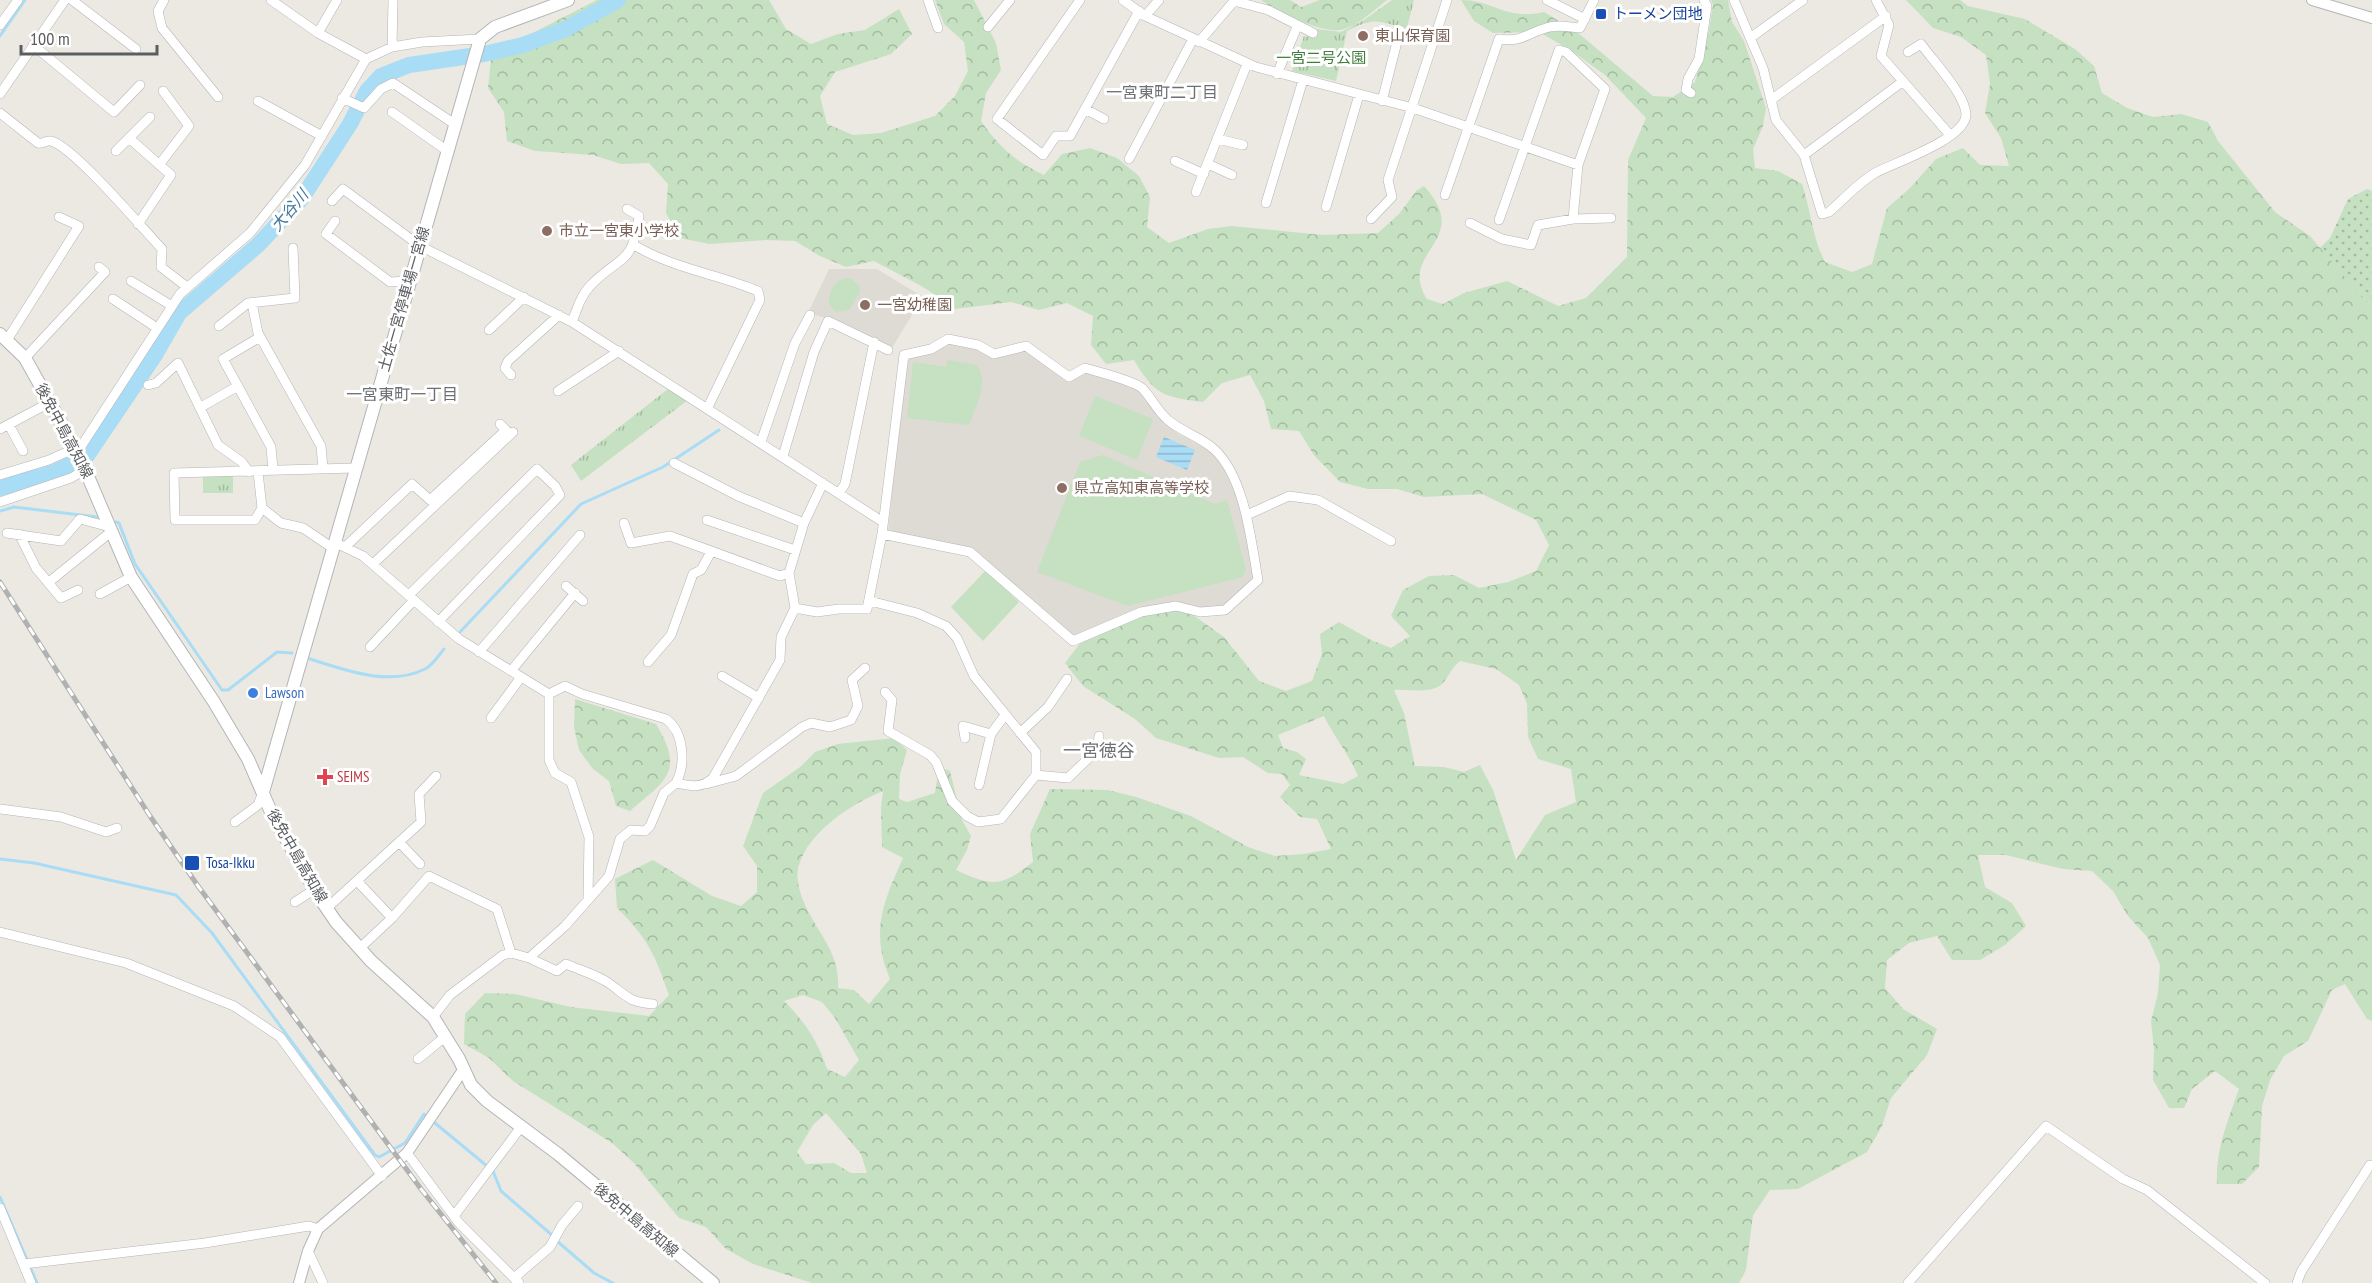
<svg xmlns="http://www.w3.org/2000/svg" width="2372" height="1283" viewBox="0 0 2372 1283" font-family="'PT Sans Narrow','Noto Sans JP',sans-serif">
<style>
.education{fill:#dedad4}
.grass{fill:url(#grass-dots)}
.forest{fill:url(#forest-crowns);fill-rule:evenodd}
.park{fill:url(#park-tufts)}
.garden{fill:#c5e1c1}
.water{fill:url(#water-rules)}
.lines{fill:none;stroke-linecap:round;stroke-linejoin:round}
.stream{stroke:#a9dcf5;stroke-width:3}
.river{stroke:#a9dcf5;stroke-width:16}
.minor-casing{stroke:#b3b5b8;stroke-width:10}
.tertiary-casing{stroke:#b3b5b8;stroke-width:12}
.secondary-casing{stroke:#b2b5b8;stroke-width:14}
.minor{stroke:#fff;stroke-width:9}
.tertiary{stroke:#fff;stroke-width:10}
.secondary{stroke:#fff;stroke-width:12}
.rail-casing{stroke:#b0b1b1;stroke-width:5}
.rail{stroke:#fff;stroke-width:3;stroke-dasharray:9;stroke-linecap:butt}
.transit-dot{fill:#1a4fb4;stroke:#fff;stroke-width:2}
.education-dot{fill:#8d6e63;stroke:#fff;stroke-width:2}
.shop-dot{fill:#3f7fe0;stroke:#fff;stroke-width:2}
.health-dot{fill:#e0444e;stroke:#fff;stroke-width:2}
.labels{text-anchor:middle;stroke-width:6;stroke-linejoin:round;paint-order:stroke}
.transit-label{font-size:15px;fill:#164399;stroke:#fff;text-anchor:start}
.education-label{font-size:15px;fill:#785e54;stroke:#fff;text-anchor:start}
.park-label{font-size:15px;fill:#417e3d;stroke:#fff}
.street-label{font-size:15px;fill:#5b5e61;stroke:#fff}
.shop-label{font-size:15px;fill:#366cbe;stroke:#fff;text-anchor:start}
.health-label{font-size:15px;fill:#be3a42;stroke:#fff;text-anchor:start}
.neighbourhood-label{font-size:16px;fill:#6c7073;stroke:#fff}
.water-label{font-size:16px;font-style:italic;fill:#46799c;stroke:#fff}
.quarter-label{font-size:18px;fill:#6c7073;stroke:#fff}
</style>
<defs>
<pattern id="grass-dots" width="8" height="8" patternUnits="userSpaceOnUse" patternTransform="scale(1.5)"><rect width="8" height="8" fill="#c5e1c1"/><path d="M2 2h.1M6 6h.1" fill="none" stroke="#a3baa0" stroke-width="1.8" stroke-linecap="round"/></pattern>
<pattern id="forest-crowns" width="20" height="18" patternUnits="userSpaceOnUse" patternTransform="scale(1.5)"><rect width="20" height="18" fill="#c5e1c1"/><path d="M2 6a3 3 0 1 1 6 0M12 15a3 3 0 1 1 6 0" fill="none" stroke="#a3baa0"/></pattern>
<pattern id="park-tufts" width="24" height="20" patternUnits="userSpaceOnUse" patternTransform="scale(1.5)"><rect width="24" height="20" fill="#c5e1c1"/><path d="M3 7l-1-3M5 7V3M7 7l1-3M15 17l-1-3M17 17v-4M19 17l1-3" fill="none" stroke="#a3baa0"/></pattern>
<pattern id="water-rules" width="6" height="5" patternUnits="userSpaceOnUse" patternTransform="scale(1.5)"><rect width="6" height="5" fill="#a9dcf5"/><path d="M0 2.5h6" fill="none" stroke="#8db6ca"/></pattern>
</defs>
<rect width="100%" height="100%" fill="#ece9e2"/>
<path class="education" d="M 829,269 L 877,269 L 923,297 L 892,348 L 846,324 L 808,313 Z
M 949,343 L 975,348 L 997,358 L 1025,350 L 1069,381 L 1085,371 L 1139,390 L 1158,418 L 1180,435 L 1214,453 L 1226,473 L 1241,507 L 1254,580 L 1224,607 L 1200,607 L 1176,602 L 1072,638 L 971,548 L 888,532 L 906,359 Z"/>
<path class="grass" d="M 2367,189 L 2372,191 L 2372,303 L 2366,302 L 2318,250 L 2330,238 L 2348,199 Z"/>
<path class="forest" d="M 597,0 L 769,0 L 786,29 L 811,44 L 838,34 L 865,30 L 899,9 L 912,34 L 891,54 L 835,72 L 820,96 L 827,124 L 853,135 L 881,133 L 935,116 L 955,96 L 968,71 L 964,42 L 944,24 L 935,0 L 974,0 L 996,43 L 1001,70 L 986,93 L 981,121 C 999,147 1016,162 1044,175 L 1062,154 L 1090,148 L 1117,158 L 1139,176 L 1150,197 L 1147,227 L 1169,243 L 1208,229 L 1232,226 L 1322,235 L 1378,233 L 1399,214 L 1416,191 L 1424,186 C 1475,242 1396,251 1427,299 L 1443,304 L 1464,293 L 1507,281 L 1558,306 L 1586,298 L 1627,257 L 1628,160 L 1646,118 L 1605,75 L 1572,51 L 1539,32 L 1493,33 L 1474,21 L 1461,0 C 1493,0 1507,21 1544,12 L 1577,32 L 1653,96 L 1673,97 L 1695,82 L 1709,30 L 1713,5 L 1711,0 L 1728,0 L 1732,22 L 1744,41 L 1766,108 L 1763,126 L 1753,149 L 1755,168 L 1778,171 L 1802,184 C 1811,210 1812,238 1825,262 L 1852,272 L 1872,264 L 1887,208 L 1909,189 L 1936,159 L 1963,148 L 1980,165 L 2009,166 L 2001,138 L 1985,113 L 1990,84 L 1986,55 L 1961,37 L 1933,28 L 1906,0 L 1960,0 L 1968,6 L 2025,19 L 2075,49 L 2094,66 L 2102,93 L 2127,108 L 2153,117 L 2181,114 L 2208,122 L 2218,141 L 2275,212 L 2310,236 L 2366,302 L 2372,303 L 2372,1021 L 2367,1019 L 2345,984 L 2332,990 L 2308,1041 L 2284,1056 L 2270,1080 L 2262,1106 L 2259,1167 L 2242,1184 L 2217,1184 C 2215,1151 2228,1120 2239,1089 L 2215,1071 L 2192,1089 L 2184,1108 L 2169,1108 L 2153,1080 L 2154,1050 L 2151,1021 L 2158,993 L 2160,965 L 2148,938 L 2128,916 L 2113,891 L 2092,871 L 2063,869 L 2006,855 L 1978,855 L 1985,887 L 2012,903 L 2026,926 L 2005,945 L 1980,960 L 1952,960 L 1937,936 L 1909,943 L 1887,960 L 1885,988 L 1903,1009 L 1937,1029 L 1927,1055 L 1891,1098 L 1882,1126 L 1867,1152 L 1798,1189 L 1770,1190 L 1753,1215 L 1746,1270 L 1739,1283 L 812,1283 L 753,1264 L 726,1249 L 706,1227 L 679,1218 L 634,1163 L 612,1143 L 513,1081 L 489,1058 L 464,1044 L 465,1014 L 485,993 L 515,994 L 571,1007 L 649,1016 L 669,995 C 655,955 648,938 617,908 L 615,879 L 653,860 L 712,896 L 741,906 L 757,892 L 757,866 L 743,846 L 763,793 L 800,767 L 815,752 L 838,744 L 894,738 L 907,750 L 900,774 L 899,799 L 907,802 L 935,793 L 939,767 L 950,771 L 962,820 L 971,836 L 967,850 L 956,870 C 993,887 1001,887 1033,862 L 1030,834 L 1050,789 L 1108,790 L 1136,797 L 1191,816 L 1248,847 L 1275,856 L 1304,854 L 1331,849 L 1317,819 L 1300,817 L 1280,797 L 1290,785 L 1282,774 L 1268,773 L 1243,757 L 1219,758 L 1156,738 L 1135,719 L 1083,686 L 1065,663 L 1081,642 L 1140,616 L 1176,609 L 1193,615 L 1224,637 L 1259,681 L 1286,691 L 1312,681 L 1322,654 L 1320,634 L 1339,622 L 1371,640 L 1391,648 L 1410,636 L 1391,616 L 1403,590 L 1429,576 L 1454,575 L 1479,588 L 1508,582 L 1536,571 L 1549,545 L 1536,520 L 1482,494 L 1424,497 L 1397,489 L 1368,489 L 1340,482 L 1314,455 L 1299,431 L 1271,429 L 1264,401 L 1250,375 L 1222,383 L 1203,402 C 1163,397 1155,395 1134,360 L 1106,364 L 1091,345 L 1093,316 L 1067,303 L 1039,310 L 1011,302 L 955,309 L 925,288 L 874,261 L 846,267 L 820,256 L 795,241 L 766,240 L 709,244 L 680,238 L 666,213 L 668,184 L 649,163 L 621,164 L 593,155 L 535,151 L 507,141 L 504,112 L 488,88 L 491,59 L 515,42 ZM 1460,661 L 1496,669 L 1519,685 L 1527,704 L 1528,737 L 1538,759 L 1571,769 L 1576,802 L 1545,815 L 1516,860 L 1493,790 L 1480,765 L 1464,772 L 1444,767 L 1415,766 L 1404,713 L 1394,690 C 1407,689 1432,694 1442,684 C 1449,677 1450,669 1460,661 ZM 1324,716 C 1334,737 1349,754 1358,776 L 1343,784 L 1299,775 L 1306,759 L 1297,752 L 1283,748 L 1278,735 ZM 883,791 L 881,808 L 882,847 L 903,858 C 883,902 870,932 890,979 L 869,1004 L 854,990 L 838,988 C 840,957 823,939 809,913 C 802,900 794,879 799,865 C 809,831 853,803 883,791 ZM 803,995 L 822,1002 L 835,1018 L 859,1060 L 845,1077 L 827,1069 C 818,1041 805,1022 784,1001 ZM 826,1113 L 861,1154 L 867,1173 L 851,1173 L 834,1163 L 806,1164 L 797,1152 L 813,1125 Z
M 1261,0 L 1290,0 L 1301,7 L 1320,0 L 1387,0 C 1374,10 1356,28 1339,30 C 1318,32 1278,12 1261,0 Z
M 575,699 L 656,724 C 685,772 666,780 630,811 L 616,806 L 609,781 L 593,769 L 579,750 L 574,727 Z"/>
<path class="park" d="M 1392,0 L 1414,0 L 1407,28 C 1375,22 1378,16 1347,31 L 1336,81 L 1292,71 L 1304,36 L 1316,38 L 1317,29 L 1341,32 L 1364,20 Z
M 668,389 L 688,400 L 581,481 L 571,465 Z
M 233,474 L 233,493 L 203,493 L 203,475 Z"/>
<path class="garden" d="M 850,278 L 859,285 L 860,292 L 849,310 L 836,312 L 829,304 C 828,291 836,278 850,278 Z
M 947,360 L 977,365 C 989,383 976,406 969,425 L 907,418 L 913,362 L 946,367 Z
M 1095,396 L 1153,419 L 1137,460 L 1079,436 Z
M 1103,455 L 1215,504 L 1227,500 L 1246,569 L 1243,577 L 1128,606 L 1037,572 L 1080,462 Z
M 986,570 L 1019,602 L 983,641 L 951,607 Z"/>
<path class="water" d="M 1164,437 L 1195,450 L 1187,470 L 1156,457 Z"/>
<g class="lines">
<path class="stream" d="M 0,36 L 25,0
M 0,511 L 14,507 L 97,517
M 116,522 L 119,523 L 135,564 L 222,690 L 228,690 L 277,652 L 292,653
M 460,632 L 581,504 L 663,467 L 719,430
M 310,659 C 345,670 389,687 425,669 C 432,666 439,655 444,649
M 0,859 L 34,863 L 176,895 L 212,933 L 375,1155 L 379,1157 L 405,1143 L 424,1114 L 493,1171 L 501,1191 L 553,1236
M 0,1197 L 37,1283
M 557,1241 L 594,1273 L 613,1283"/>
<path class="river" d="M 0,488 L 55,472 L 86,457 L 155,355 L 179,313 L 258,245 L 302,198 L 350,124 L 367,91 L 381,76 L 409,65 L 484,54 L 523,45 L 566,29 L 618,0"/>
<defs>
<path id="minor" d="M 72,0 L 136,49
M 164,0 L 158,11 L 162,28 L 218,97
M 271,0 L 318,33 L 366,59
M 928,0 L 938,28
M 1080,0 L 997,119 L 1043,155 L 1056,136 L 1070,136 L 1139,11
M 1123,0 L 1145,16 L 1256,67 L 1413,108 L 1578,165
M 1547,0 L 1585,19
M 1734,0 L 1763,68 L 1776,120 L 1804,155 L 1822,214 L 1829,212 C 1843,200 1858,183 1875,173 C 1893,163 1967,139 1966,114 C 1965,94 1933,61 1921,44 L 1908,52
M 1876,0 L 1889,25 L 1881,56 L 1950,135
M 1234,1 L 1268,10 L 1313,33
M 1145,16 L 1159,0
M 0,25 L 18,0
M 988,27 L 1010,0
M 318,33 L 337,0
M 1750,38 L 1803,0
M 1199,42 L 1235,0
M 33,45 L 114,112 L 140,85
M 392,47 L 393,0
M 1277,74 L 1297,27
M 1691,93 L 1686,90 L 1688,79 L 1699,59 L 1707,6 L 1704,0
M 0,94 L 65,0
M 342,98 L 364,108 L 381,89 L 393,83 L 453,123
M 1771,100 L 1886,16
M 258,101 L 322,136
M 1382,101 L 1400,30
M 1085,109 L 1104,119
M 392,112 L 446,150
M 0,113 L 38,143 C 44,144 46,140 51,141 C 73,146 143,229 162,249 L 161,267 L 187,287
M 129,138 L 171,175 L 138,224
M 1218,139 L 1243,145
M 116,151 L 150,117
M 1804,155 L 1902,82
M 1129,159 L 1193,39
M 1175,161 L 1204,174
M 1208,164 L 1232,175
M 159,165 L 189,126 L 163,91
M 1196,192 L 1247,64
M 1445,195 L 1499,39 C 1524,42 1525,34 1546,28 C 1557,24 1569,27 1580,28 L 1594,0
M 332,201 L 343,189 L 420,246 L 572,322 L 883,522
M 1266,203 L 1303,80
M 1326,207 L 1359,95
M 1371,219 L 1392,197 L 1388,180 L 1447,0
M 1499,220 L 1559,50 L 1566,52 L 1605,89 L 1578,165 L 1573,219
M 335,221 L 326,234 L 390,282 L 410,281
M 1470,223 L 1502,239 L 1531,245 L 1538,225 L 1573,219 L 1611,218
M 634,245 C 672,268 717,274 758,291 L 760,300 L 708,407
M 131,281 L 172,306
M 113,299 L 157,328
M 252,303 L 258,333 L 321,446 L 323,469
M 572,322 C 577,309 581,295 591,285 C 621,254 632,267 639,216 L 627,209
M 219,326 L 248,303 L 295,298 L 293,248
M 489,330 L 524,297
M 260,337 L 223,359 L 271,447 L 273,470
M 948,339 L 978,345 L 994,354 L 1026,346 L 1069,377 L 1085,368 C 1098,372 1132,380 1142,388 C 1152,398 1157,411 1168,420 C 1182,432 1201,437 1215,450 C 1245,479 1251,540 1258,580 L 1225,610 L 1200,612 L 1176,606 L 1141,612 L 1073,641 L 970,552 L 882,534 L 904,355 L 931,349 Z
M 7,340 L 79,226 L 59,217
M 25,358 L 105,272 L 99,267
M 511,375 L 505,368 L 508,361 L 559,315
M 148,385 L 156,383 L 178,363 L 218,445 L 242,462 L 249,472
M 558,391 L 619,351
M 201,407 L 238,386
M 9,425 L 23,451
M 0,429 L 49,403
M 761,442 L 795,343 L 810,315
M 783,456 L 814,352 L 828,321 L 888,350
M 674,463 L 738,496 L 804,523
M 258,472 L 262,508 L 255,520 L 175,520 L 174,473 L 355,468
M 0,475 L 49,460 L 82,445 L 180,294 L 250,233 L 305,165 L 366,59 L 392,47 L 422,42 L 480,39
M 839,493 L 845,484 L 874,342
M 0,502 L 71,478 L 86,469
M 262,508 L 281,523 L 303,528 L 334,549
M 1247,515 L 1289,496 L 1318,500 L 1391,541
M 707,520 L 795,550
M 624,523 L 631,543 L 670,536 L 780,576 L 789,573
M 7,533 L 61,541 L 80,519 L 110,527
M 19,534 L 36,568 L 61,598 L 78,590
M 336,543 L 363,556 L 459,639 L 549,694 L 549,760 L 555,773 L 571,782 L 589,837 L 588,899
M 345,547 L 412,484 L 430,500 L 506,430 L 500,424
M 373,564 L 513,432
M 49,582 L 112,531
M 566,586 L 583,601
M 100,594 L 131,577
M 409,595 L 537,469 L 555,486 L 560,495 L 438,622
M 870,601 L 917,613 L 946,626 L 957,638 L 974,676 L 1036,752 L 1036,775 L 1001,819 L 978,822 L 967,816 L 952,801 L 936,762 L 930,755 L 888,731 L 892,700 L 885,692
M 795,608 L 789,573 L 804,523 L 823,483
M 370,647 L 414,600
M 479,652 L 580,535
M 648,662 L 671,635 L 693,574 L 701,570 L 711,552
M 511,671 L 575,593
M 722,676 L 759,698
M 549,694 L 565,686 L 582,694 L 666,719 C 684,732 686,764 676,783
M 491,718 L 521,677
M 1020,733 L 1048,707 L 1067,679
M 965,738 L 963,726 L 991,734
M 1036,775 L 1068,778 L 1097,750 L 1099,736
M 706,784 L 736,776 L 802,727 L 811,723 L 830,727 L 851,720 L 858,706 L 852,680 L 865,668
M 979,785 L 991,734 L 1005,715
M 0,809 L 61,817 L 106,832 L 117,828
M 235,822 L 258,805 L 263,792
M 399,842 L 420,864
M 357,881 L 392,918
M 295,902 L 315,889
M 327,908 L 421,822 L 419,794 L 436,776
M 0,932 L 126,963 L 234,1006 L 280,1037 L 382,1176
M 360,948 L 392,918 L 429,876 L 497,909 L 511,953
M 529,958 L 557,971 L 566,964 C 579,970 598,975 610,984 C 628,997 629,1002 653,1004
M 433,1017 L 450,995 L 503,955 L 511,953 L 529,958 L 565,926 L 603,883 L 609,876 L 620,839 L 631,830 L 645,831 L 650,826 L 664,793 L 676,783 C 690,786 701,789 713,778 L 780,660 L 781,637 L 795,608 L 817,612 L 839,609 L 867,609 L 882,534
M 418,1059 L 446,1036
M 407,1153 L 459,1223 L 519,1283
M 0,1208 L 31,1283
M 454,1216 L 521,1127
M 308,1251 L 323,1283
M 24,1264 L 205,1243 L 309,1226 L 318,1229
M 514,1278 L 550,1247 L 562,1225 L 578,1206
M 1908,1283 L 2046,1126 L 2123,1179 L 2147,1190 L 2265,1283
M 2297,1283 L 2301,1272 L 2370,1165"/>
<path id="tertiary" d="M 2312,0 L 2372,18
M 299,1283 L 308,1251 L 318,1229 L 407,1153 L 463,1070"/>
<path id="secondary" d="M 0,334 L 25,358 L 78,453 L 131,577 L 214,702 L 248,759 L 271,812 L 317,894 L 336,922 L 371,961 L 433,1017 L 459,1059 L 471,1085 L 487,1101 L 558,1154 L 713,1283
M 263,792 L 480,39 L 495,27 L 568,0"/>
</defs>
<use href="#minor" class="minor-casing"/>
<use href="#tertiary" class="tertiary-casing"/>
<use href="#secondary" class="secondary-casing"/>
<use href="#minor" class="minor"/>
<use href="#tertiary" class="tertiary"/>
<use href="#secondary" class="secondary"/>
<defs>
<path id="rail" d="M 0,582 L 150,816 L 198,886 L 421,1189 L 496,1283"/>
</defs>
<use href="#rail" class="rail-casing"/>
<use href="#rail" class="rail"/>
</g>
<g class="transit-dot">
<rect x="1595" y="8" width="12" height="12" rx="3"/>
<rect x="184" y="855" width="16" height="16" rx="3"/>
</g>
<g class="education-dot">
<circle cx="1363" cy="36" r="6"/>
<circle cx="547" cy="231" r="6"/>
<circle cx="865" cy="305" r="6"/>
<circle cx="1062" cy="488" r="6"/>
</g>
<circle class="shop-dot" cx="253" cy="693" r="6"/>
<path class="health-dot" d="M322 768h6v6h6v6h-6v6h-6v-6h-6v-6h6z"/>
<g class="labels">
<g class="transit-label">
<text x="1613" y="19">トーメン団地</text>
<text x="206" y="868">Tosa-Ikku</text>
</g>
<g class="education-label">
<text x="1375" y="41">東山保育園</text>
<text x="559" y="236">市立一宮東小学校</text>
<text x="877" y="310">一宮幼稚園</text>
<text x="1074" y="493">県立高知東高等学校</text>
</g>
<g class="park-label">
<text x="1321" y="63">一宮二号公園</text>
</g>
<g class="street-label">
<text transform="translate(404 299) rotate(-74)" y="5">土佐一宮停車場一宮線</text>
<text transform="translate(64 431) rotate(62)" y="5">後免中島高知線</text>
<text transform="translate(297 856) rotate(60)" y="5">後免中島高知線</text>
<text transform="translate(636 1220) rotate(40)" y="5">後免中島高知線</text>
</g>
<g class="shop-label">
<text x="265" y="698">Lawson</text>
</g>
<g class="health-label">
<text x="337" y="782">SEIMS</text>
</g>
<g class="neighbourhood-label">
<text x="1162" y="98">一宮東町二丁目</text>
<text x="402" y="400">一宮東町一丁目</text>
</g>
<g class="water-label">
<text transform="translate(289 210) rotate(-50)" y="6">大谷川</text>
</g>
<g class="quarter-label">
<text x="1099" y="757">一宮徳谷</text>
</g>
</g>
<path d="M21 45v9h136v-9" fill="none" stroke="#5b5e61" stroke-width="3"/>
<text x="30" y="45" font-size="18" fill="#5b5e61" stroke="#ffffff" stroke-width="4.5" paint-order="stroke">100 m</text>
</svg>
